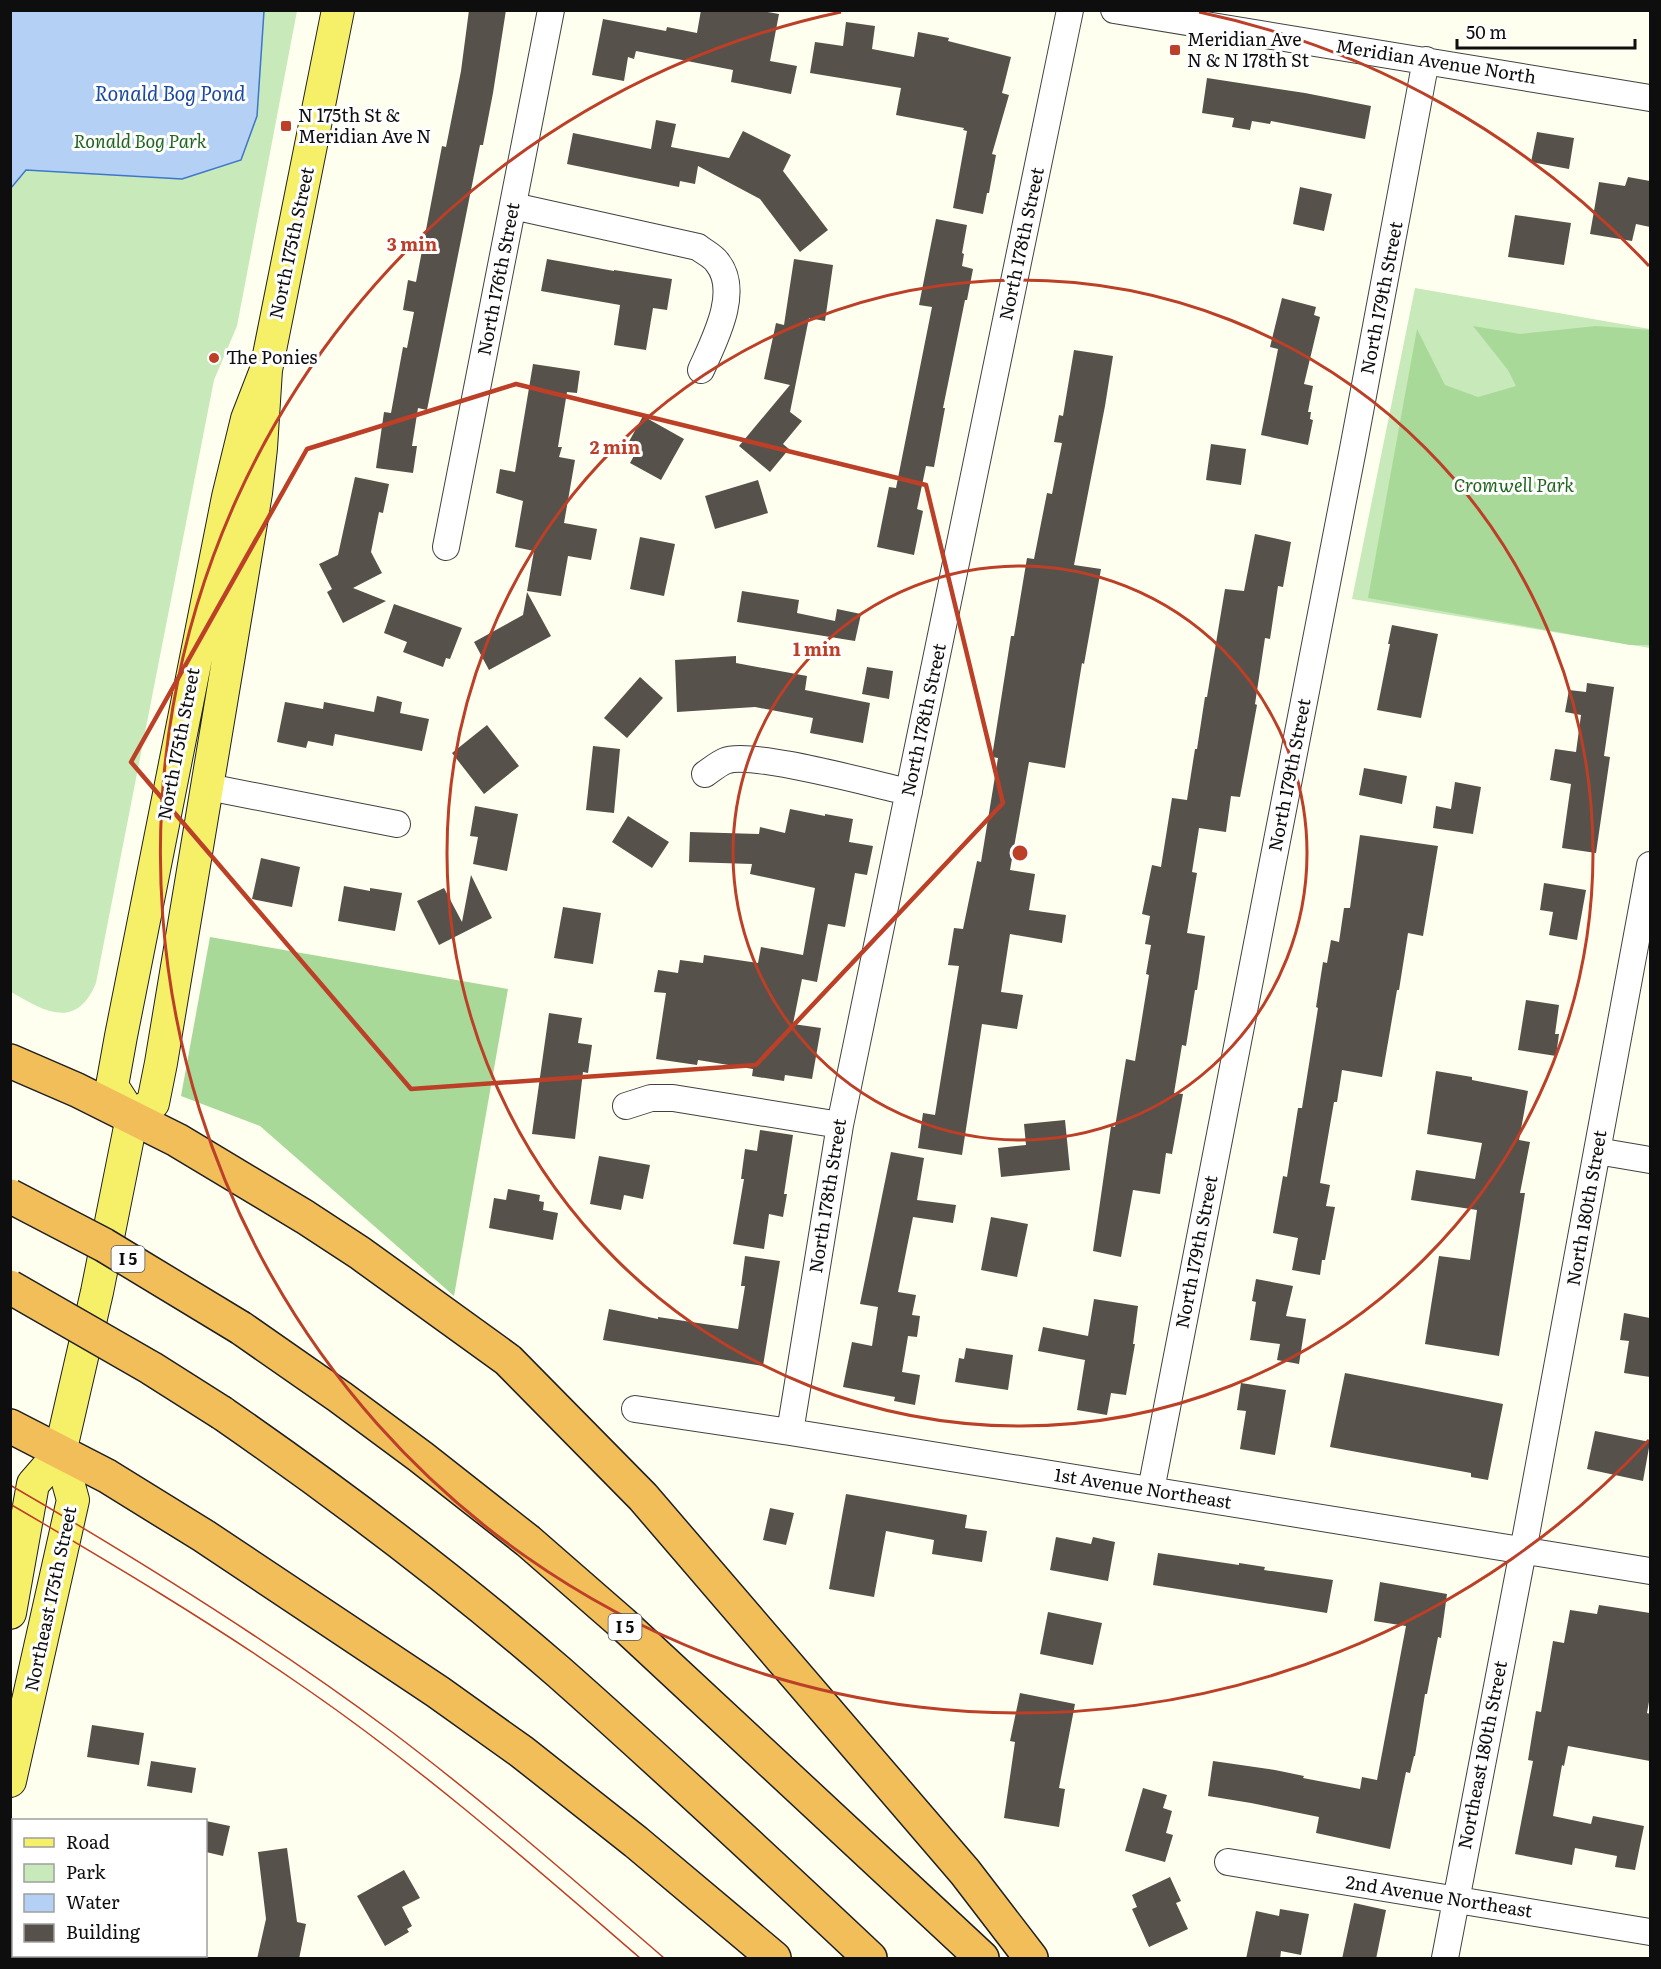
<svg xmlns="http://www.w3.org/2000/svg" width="1661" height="1969" viewBox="0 0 1661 1969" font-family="Literata,serif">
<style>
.green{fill:#c8e9b9}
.forest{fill:#a9d999}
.water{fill:#b5d0f5;stroke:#3d76cb;stroke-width:1.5}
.building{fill:#56514a}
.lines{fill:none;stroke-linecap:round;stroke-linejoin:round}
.minor-casing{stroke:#414141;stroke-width:28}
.major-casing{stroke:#1f1f1f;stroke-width:34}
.highway-casing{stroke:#1f1f1f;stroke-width:36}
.minor{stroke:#fff;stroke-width:26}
.major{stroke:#f6f068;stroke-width:32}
.highway{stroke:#f1be5a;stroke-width:33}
.tram{stroke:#bc3f28;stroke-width:1.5}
.highway-bridge-casing{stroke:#1f1f1f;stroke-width:36;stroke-linecap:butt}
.highway-bridge{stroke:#f1be5a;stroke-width:33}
.marked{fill:none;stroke:#bc3f28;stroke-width:4.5;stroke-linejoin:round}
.ring{fill:none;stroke:#bc3f28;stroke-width:3}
.poi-dot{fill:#bc3f28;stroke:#fff;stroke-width:2}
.labels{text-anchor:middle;stroke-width:6;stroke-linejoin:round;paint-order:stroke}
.shield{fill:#fff;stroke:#565656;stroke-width:1.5}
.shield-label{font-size:16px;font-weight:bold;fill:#0e0e0e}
.poi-label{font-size:18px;fill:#0e0e0e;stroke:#fff;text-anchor:start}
.street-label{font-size:18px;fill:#0e0e0e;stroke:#fff}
.park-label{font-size:18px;font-style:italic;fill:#1f651f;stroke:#fff}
.water-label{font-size:20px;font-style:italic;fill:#19499e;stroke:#fff}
.centre{fill:#bc3f28;stroke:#fff;stroke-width:3}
.ring-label{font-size:18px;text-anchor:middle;font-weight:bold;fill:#bc3f28;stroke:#fff;stroke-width:6;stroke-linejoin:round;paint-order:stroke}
</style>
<rect width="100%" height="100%" fill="#ffffef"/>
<path class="green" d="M 11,11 L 297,11 L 237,326 L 214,380 L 96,983 C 76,1031 44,1011 11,992 Z
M 1415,288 L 1650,329 L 1650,648 L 1352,599 Z"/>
<path class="forest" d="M 1473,326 L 1520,334 L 1596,326 L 1650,330 L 1650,645 L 1630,645 L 1368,598 L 1417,329 L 1445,385 L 1478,397 L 1516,386 L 1508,370 Z
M 210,937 L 508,989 L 454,1296 L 260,1126 L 181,1096 Z"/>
<path class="water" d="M 11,10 L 264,11 L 257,116 L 241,160 L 182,179 L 26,170 L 11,188 Z"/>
<path class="building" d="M 469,10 L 506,10 L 493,93 L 483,145 L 480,145 L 427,410 L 418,408 L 412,446 L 417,446 L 413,473 L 376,468 L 384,412 L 391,413 L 403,347 L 407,348 L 414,312 L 403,310 L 408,280 L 416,282 L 442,146 L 446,147 L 461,71 Z
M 701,10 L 757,10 L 779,14 L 770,61 L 797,66 L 791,94 L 731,82 L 733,70 L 636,51 L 634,59 L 628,57 L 624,81 L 592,75 L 603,19 L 666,31 L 667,27 L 697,33 Z
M 846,22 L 875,26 L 872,49 L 914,57 L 918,32 L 949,38 L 948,41 L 1011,57 L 1002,93 L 1009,95 L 992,154 L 996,155 L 989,193 L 987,193 L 983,214 L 953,208 L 967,131 L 963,130 L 964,128 L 896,115 L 901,88 L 810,73 L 815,42 L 843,46 Z
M 1207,78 L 1305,93 L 1371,106 L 1365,139 L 1271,121 L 1270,124 L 1252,121 L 1250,130 L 1232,127 L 1234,118 L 1202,113 Z
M 656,120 L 676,124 L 671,147 L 729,158 L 743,131 L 791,155 L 783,171 L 828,230 L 800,252 L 760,199 L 698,166 L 695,184 L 680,181 L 679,187 L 567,164 L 573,133 L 651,149 Z
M 1537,132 L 1574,138 L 1569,169 L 1531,162 Z
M 1628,177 L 1650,181 L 1650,227 L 1636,224 L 1632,241 L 1590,234 L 1599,182 L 1625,186 Z
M 1300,187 L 1332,194 L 1324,231 L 1293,224 Z
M 1515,215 L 1571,223 L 1564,265 L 1508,257 Z
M 936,219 L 967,225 L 962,253 L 964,254 L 962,266 L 973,269 L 967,300 L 965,300 L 943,408 L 945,408 L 934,467 L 926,466 L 917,509 L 923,511 L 914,555 L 877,547 L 889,487 L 896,488 L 932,307 L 919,305 Z
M 547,259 L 614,271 L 614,270 L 672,279 L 667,310 L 653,308 L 646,350 L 614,345 L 620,305 L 541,291 Z
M 794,259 L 833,265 L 825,321 L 809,318 L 790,412 L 802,421 L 783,444 L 789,449 L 770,472 L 739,446 L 790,385 L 764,379 L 776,323 L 784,325 Z
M 1282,298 L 1316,307 L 1314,315 L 1320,317 L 1304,384 L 1313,386 L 1308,412 L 1311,412 L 1310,419 L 1313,420 L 1308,445 L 1261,435 L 1278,349 L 1270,347 Z
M 1074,350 L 1113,356 L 1105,406 L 1074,565 L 1101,569 L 1084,664 L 1082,663 L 1065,768 L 1029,762 L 1010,870 L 1035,874 L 1029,910 L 1066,915 L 1062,943 L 1010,934 L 1001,992 L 1023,995 L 1017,1029 L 982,1024 L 962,1155 L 918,1148 L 923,1113 L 935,1115 L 959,966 L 948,965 L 954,928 L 963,929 L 977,861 L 981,862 L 998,758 L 992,757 L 1011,636 L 1014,636 L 1027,558 L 1034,559 L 1047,493 L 1052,494 L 1062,443 L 1054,442 L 1059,415 L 1063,416 Z
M 533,364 L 580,371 L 577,393 L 567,392 L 558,447 L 562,447 L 559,457 L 575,460 L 564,523 L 597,529 L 591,560 L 568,556 L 561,596 L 527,591 L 534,551 L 515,547 L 523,501 L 496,493 L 500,469 L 515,472 Z
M 643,416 L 684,439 L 661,480 L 630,463 L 636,452 L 626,447 Z
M 1211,444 L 1246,449 L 1241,485 L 1206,480 Z
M 355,477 L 389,484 L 383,513 L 379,512 L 371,552 L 382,573 L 353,588 L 386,601 L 343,623 L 327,592 L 332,589 L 319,564 L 338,555 Z
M 758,480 L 768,513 L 715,529 L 705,496 Z
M 1255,534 L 1291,542 L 1283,587 L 1278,586 L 1270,639 L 1265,638 L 1255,704 L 1257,705 L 1240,797 L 1231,796 L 1226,832 L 1199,828 L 1192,872 L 1197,873 L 1187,933 L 1205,936 L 1197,990 L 1195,990 L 1186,1046 L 1182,1045 L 1174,1093 L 1183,1094 L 1172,1154 L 1166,1153 L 1160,1194 L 1133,1190 L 1121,1257 L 1093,1251 L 1111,1126 L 1115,1127 L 1126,1059 L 1135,1061 L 1149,975 L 1146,974 L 1151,945 L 1145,944 L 1150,916 L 1142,914 L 1152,865 L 1161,867 L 1172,798 L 1187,800 L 1195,749 L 1197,749 L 1205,697 L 1207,697 L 1225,589 L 1244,591 Z
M 640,537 L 675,544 L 664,596 L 630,589 Z
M 742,591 L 799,600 L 797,613 L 835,621 L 837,609 L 861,614 L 855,641 L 737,622 Z
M 527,592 L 551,636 L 489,670 L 474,642 L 523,615 Z
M 394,604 L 462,628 L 450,659 L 446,658 L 443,667 L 403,652 L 407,642 L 384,633 Z
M 1392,625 L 1438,634 L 1421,718 L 1377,710 L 1390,644 L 1388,644 Z
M 736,656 L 736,663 L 807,676 L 805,690 L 870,703 L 863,743 L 810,733 L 813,718 L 755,707 L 677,712 L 675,660 Z
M 867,667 L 893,671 L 889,699 L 862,694 Z
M 640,677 L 663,698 L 627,738 L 604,718 Z
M 1587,683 L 1614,687 L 1604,756 L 1610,757 L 1596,853 L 1562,848 L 1571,784 L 1550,780 L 1555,749 L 1576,752 L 1581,715 L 1565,712 L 1569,690 L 1586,692 Z
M 377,696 L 402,702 L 400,713 L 429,719 L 422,751 L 335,734 L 333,746 L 308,741 L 306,748 L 277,742 L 285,702 L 323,709 L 324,702 L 374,712 Z
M 487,725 L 519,766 L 484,794 L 452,753 Z
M 593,746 L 620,749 L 614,813 L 586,810 Z
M 1364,768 L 1407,776 L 1402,804 L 1359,795 Z
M 1455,782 L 1481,787 L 1473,834 L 1433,828 L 1436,806 L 1451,809 Z
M 475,806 L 518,814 L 507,871 L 473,864 L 478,837 L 470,836 Z
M 790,809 L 825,816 L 825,814 L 853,819 L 849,842 L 873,846 L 867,875 L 855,873 L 845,927 L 828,924 L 817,982 L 802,979 L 793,1024 L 821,1028 L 812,1079 L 785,1075 L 784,1081 L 752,1076 L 753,1069 L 698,1060 L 697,1065 L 656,1059 L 666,993 L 654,992 L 658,970 L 678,973 L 680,960 L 703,963 L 704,955 L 758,963 L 761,947 L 803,955 L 815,888 L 750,874 L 752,864 L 689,862 L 690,832 L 759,834 L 760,827 L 785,833 Z
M 628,816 L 669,842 L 652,868 L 612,842 Z
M 1360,835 L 1438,846 L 1423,936 L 1408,933 L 1399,990 L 1397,990 L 1382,1077 L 1342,1070 L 1337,1102 L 1334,1102 L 1320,1183 L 1330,1185 L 1326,1206 L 1335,1207 L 1325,1260 L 1322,1260 L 1320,1275 L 1292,1270 L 1298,1238 L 1273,1233 L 1283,1176 L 1287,1177 L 1298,1108 L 1302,1108 L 1318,1008 L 1316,1007 L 1323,962 L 1327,963 L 1331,940 L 1339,942 L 1344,908 L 1350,908 Z
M 261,858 L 300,867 L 292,907 L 252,899 Z
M 471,875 L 492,918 L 439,945 L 417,901 L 444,888 L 462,922 Z
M 1544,883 L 1586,890 L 1577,940 L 1549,935 L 1553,912 L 1540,910 Z
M 344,886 L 370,891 L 370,888 L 402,893 L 395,931 L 338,921 Z
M 563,907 L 601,913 L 593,964 L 554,958 Z
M 1526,1000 L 1559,1005 L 1555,1034 L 1559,1034 L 1556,1056 L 1518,1050 Z
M 549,1013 L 582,1018 L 578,1043 L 592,1045 L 588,1073 L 583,1072 L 575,1139 L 532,1134 Z
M 1436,1071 L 1472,1077 L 1472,1080 L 1528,1091 L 1519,1140 L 1530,1142 L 1520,1193 L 1525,1193 L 1499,1356 L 1425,1344 L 1439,1256 L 1470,1260 L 1477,1210 L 1411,1200 L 1416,1170 L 1475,1179 L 1482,1143 L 1427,1134 Z
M 1065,1120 L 1070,1170 L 1001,1177 L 998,1148 L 1026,1145 L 1024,1124 Z
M 760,1130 L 793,1135 L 784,1194 L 787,1194 L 783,1217 L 769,1214 L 764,1249 L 733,1244 L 744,1179 L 741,1179 L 745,1149 L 757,1151 Z
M 891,1152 L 924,1158 L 917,1200 L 956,1205 L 953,1223 L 913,1217 L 898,1292 L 916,1295 L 912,1315 L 920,1316 L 917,1337 L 908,1336 L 902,1372 L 920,1375 L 915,1405 L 894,1401 L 895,1397 L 843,1387 L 852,1342 L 872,1346 L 878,1307 L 860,1304 Z
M 599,1156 L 650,1165 L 643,1199 L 624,1195 L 621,1210 L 590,1204 Z
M 508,1189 L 540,1195 L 539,1201 L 544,1202 L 543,1210 L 558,1213 L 553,1240 L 489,1228 L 494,1198 L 506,1200 Z
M 991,1217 L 1028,1224 L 1017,1277 L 981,1270 Z
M 745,1256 L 780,1261 L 763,1366 L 603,1340 L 609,1309 L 658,1319 L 658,1317 L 738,1329 L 745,1286 L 741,1286 Z
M 1256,1279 L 1293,1286 L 1286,1316 L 1306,1319 L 1299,1364 L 1277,1360 L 1280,1344 L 1250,1340 L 1256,1302 L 1252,1301 Z
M 1094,1299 L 1138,1306 L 1133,1344 L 1135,1344 L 1126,1395 L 1111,1393 L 1107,1415 L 1077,1410 L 1085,1360 L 1038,1351 L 1043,1327 L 1088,1336 Z
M 1624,1313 L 1650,1318 L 1650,1377 L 1624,1373 L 1629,1341 L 1620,1340 Z
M 966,1348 L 1013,1355 L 1008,1390 L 955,1382 L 959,1358 L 964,1359 Z
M 1345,1373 L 1503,1404 L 1488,1480 L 1471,1477 L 1471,1473 L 1330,1447 Z
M 1241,1383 L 1286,1390 L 1275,1455 L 1240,1449 L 1246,1411 L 1237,1410 Z
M 1595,1431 L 1650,1442 L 1643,1481 L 1587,1469 Z
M 846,1494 L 967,1515 L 965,1528 L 987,1531 L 982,1562 L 932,1554 L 934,1540 L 886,1531 L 874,1597 L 829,1589 Z
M 770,1508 L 794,1513 L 786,1545 L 763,1540 Z
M 1056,1537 L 1091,1544 L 1093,1537 L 1115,1542 L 1108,1581 L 1050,1570 Z
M 1158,1553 L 1239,1565 L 1239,1563 L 1265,1567 L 1264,1570 L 1333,1580 L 1327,1613 L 1153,1585 Z
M 1380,1582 L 1447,1594 L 1441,1638 L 1438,1637 L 1427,1694 L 1425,1694 L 1415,1756 L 1414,1756 L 1410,1773 L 1406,1772 L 1390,1849 L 1316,1833 L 1319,1817 L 1251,1803 L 1208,1796 L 1213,1761 L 1275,1770 L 1304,1776 L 1303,1778 L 1360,1789 L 1362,1777 L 1377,1780 L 1406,1626 L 1374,1621 Z
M 1599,1605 L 1650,1613 L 1650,1696 L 1647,1713 L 1650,1714 L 1650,1761 L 1568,1746 L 1564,1766 L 1562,1765 L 1553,1816 L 1591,1824 L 1593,1816 L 1644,1826 L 1635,1870 L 1615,1867 L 1617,1856 L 1575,1848 L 1572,1865 L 1515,1854 L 1533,1761 L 1528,1760 L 1536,1711 L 1541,1712 L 1553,1641 L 1564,1643 L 1570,1610 L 1597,1614 Z
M 1048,1612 L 1102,1623 L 1093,1665 L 1040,1654 Z
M 1020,1693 L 1075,1704 L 1059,1788 L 1065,1789 L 1059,1827 L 1004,1818 L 1015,1742 L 1010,1741 Z
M 92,1725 L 144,1733 L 139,1765 L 87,1757 Z
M 151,1761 L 196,1768 L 192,1793 L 147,1786 Z
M 1143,1788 L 1167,1795 L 1163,1808 L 1172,1811 L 1166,1833 L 1173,1835 L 1165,1862 L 1125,1851 Z
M 206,1821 L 230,1826 L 223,1856 L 206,1852 Z
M 287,1848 L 297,1922 L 306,1924 L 299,1959 L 257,1959 L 266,1919 L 258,1852 Z
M 404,1870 L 420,1898 L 402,1907 L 412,1926 L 407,1929 L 409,1932 L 385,1946 L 357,1896 Z
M 1170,1877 L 1181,1901 L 1176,1903 L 1188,1929 L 1149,1947 L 1132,1909 L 1137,1907 L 1132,1895 Z
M 1354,1903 L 1386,1910 L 1376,1959 L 1342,1959 Z
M 1280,1909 L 1309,1914 L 1301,1955 L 1281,1951 L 1280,1959 L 1246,1959 L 1256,1911 L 1279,1916 Z"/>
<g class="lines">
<defs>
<path id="minor" d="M 1114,10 L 1650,98
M 513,206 L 698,247 C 704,252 713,256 717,262 C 741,291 714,341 701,370
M 446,547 L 551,10
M 705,774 C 711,770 718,764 725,761 C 751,750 875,785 909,792
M 208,787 L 397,824
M 626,1106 L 651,1098 L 673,1098 L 840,1125
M 1597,1151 L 1650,1160
M 635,1409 L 790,1432 L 1650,1571
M 790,1432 L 840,1125 L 1070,10
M 1151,1490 L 1353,449 L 1426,60
M 1228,1862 L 1650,1932
M 1445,1958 L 1523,1551 L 1650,865"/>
<path id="major" d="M 132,1117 L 153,1103 L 161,1063 L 256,493 L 261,448 L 266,370 L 338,10
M 10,1613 L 33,1484 L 60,1453
M 10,1781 L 73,1500 L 60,1453 L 97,1292 L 132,1117 L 112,1086 L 121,1036 L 228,497 L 247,419 L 266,370"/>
<path id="highway" d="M 10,1061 L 77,1090 L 177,1140 L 305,1217 L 360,1253 L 508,1360 L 643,1497 L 965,1872 L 1031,1958
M 241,1328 L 340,1397 L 421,1457 L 528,1541 L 622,1623 L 982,1958
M 222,1413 C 339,1494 453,1580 560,1673 C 665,1766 768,1862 870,1958
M 10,1426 L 107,1476 L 204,1536 L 438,1692 L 522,1752 L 636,1842 L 774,1958"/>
</defs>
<use href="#minor" class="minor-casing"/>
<use href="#major" class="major-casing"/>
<use href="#highway" class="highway-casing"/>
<use href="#minor" class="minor"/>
<use href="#major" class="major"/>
<use href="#highway" class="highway"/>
<path class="tram" d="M 10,1485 C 141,1561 270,1641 392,1732 C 486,1803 575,1881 664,1958
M 10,1504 C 111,1563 212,1623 308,1690 C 425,1771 532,1865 640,1958"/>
<defs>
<path id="highway-bridge" d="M 10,1196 L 104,1245 L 241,1328
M 10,1287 L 151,1368 L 222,1413"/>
</defs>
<use href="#highway-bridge" class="highway-bridge-casing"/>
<use href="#highway-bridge" class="highway-bridge"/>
</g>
<path class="marked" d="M 516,384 L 926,485 L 1003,803 L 756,1065 L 411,1089 L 131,762 L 307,449 Z"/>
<g class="ring">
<circle cx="1020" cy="853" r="287"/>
<circle cx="1020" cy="853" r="573"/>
<path d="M1649 1440A860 860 0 1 1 841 12M1199 12A860 860 0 0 1 1649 266"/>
</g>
<g class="poi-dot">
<rect x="1169" y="44" width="12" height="12" rx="3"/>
<rect x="280" y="120" width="12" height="12" rx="3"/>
<circle cx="214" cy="358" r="6"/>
</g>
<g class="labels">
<g class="shield">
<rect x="111.5" y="1246" width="33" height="26" rx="4.5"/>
<rect x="608.5" y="1614" width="33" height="26" rx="4.5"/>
</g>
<g class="shield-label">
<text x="128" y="1265">I 5</text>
<text x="625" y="1633">I 5</text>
</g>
<g class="poi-label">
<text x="1187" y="46">Meridian Ave<tspan x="1187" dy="21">N &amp; N 178th St</tspan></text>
<text x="298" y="122">N 175th St &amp;<tspan x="298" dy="21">Meridian Ave N</tspan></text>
<text x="226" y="364">The Ponies</text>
</g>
<g class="street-label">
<text transform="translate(1436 62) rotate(9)" y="6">Meridian Avenue North</text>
<text transform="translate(292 243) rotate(-78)" y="6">North 175th Street</text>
<text transform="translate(1022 244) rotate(-78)" y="6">North 178th Street</text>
<text transform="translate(499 279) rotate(-79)" y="6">North 176th Street</text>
<text transform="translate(1382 298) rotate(-79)" y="6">North 179th Street</text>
<text transform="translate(924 720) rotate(-78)" y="6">North 178th Street</text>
<text transform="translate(179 744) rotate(-79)" y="6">North 175th Street</text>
<text transform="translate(1290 775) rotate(-79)" y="6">North 179th Street</text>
<text transform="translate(828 1196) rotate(-81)" y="6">North 178th Street</text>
<text transform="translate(1587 1208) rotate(-80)" y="6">North 180th Street</text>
<text transform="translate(1197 1252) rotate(-79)" y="6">North 179th Street</text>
<text transform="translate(1143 1489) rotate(9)" y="6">1st Avenue Northeast</text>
<text transform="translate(51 1599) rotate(-78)" y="6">Northeast 175th Street</text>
<text transform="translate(1483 1755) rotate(-79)" y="6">Northeast 180th Street</text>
<text transform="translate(1439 1897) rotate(9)" y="6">2nd Avenue Northeast</text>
</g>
<g class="park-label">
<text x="140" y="148">Ronald Bog Park</text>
<text x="1514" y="492">Cromwell Park</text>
</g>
<g class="water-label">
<text x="170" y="101">Ronald Bog Pond</text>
</g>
</g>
<circle cx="1020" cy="853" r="9" class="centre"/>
<g class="ring-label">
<text x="412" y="251">3 min</text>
<text x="615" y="454">2 min</text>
<text x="817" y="656">1 min</text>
</g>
<rect width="1661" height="1969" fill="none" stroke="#0e0e0e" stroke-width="24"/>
<rect x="12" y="1819" width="195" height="138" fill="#ffffff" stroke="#9f9f9f" stroke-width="1.5"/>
<rect x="24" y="1838" width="30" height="9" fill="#f6f068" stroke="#9f9f9f" stroke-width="1.5"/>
<text x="66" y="1849" font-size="18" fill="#0e0e0e">Road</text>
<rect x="24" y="1864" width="30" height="18" fill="#c8e9b9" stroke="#9f9f9f" stroke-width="1.5"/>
<text x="66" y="1879" font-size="18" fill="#0e0e0e">Park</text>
<rect x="24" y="1894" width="30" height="18" fill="#b5d0f5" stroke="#9f9f9f" stroke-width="1.5"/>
<text x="66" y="1909" font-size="18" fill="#0e0e0e">Water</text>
<rect x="24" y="1924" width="30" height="18" fill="#56514a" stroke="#9f9f9f" stroke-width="1.5"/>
<text x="66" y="1939" font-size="18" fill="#0e0e0e">Building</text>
<path d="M1457 39v9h178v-9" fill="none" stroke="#0e0e0e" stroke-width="3"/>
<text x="1466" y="39" font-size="18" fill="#0e0e0e" stroke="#ffffff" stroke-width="4.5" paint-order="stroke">50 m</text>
</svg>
